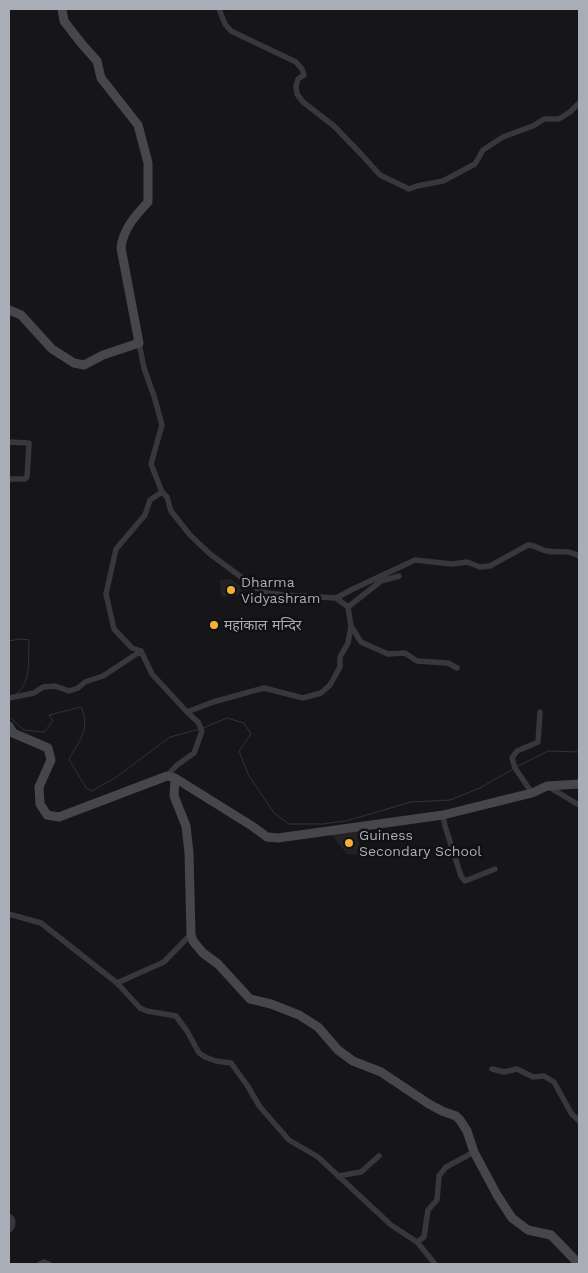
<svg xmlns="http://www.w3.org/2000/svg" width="588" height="1273" viewBox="0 0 588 1273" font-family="'Work Sans','Noto Sans Devanagari',sans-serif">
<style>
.built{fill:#222225}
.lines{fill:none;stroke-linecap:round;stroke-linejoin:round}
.stream{stroke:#2c353c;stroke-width:1}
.street{stroke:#37383d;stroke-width:5.5}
.secondary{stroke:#45474d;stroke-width:9}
.poi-dot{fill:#f2b134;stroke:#111113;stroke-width:2}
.labels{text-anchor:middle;stroke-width:5;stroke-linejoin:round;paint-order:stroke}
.poi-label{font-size:14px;fill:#a8adb8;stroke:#111113;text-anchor:start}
</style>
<rect width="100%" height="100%" fill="#161618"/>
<path class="built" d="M 231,579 L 241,587 L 242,594 L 221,597 L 220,580 Z
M 358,828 L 360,855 L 347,854 L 330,833 Z"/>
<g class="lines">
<path class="stream" d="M 9,641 L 20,639 L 29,640 C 28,657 32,683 16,694
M 9,717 L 24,730 L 44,732 L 53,721 L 49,715 L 81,707 C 91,729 79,741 69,759 L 86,788 L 92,791 L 118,776 L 170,737 L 200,729
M 203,728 L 227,718 L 244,723 L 251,734 L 239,751 L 249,776 L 274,813 L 289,824 L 322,824 L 346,821 L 411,802 L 450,800 L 480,788 L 513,769
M 516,767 L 548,751 L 579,752"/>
<path class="street" d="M 219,9 L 225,24 L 231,31 L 296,62 L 302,69 L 304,75 L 298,79 L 296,86 L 297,94 L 303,102 L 334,126 L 361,154 L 380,175 L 409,189 L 417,186 L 443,181 L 475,164 L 483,150 L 503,137 L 533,126 L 544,119 L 559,119 L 570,112 L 579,103
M 139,343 L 144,368 L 154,396 L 162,425 L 151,464 L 162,492 L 167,497 L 171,511 L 190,535 L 210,554 L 256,588 L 267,593 L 284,595 L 336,598 L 348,607 L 351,626 L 361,642 L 388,654 L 405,653 L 417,661 L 448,663 L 457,668
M 9,442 L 29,443 L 29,445 L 27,477 L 25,479 L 9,479
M 162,492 L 150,500 L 145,515 L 116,549 L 106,594 L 114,629 L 132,648 L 141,651 L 152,674 L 187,712 L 198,722 L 202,731 L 194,753 L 176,766 L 167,776
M 336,598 L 353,589 L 415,560 L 452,564 L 467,562 L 480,567 L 490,566 L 528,545 C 535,545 540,550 547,551 C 561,554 564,548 579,556
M 348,607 L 381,581 L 399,576
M 9,698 L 34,693 L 43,687 L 55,686 L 69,691 L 78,688 L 85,682 L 103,676 L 141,651
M 187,712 L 213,702 L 264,688 L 303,698 L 321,693 L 330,685 L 340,667 L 340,657 L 348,643 L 351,626
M 547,786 L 579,805
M 532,793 L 515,768 L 512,758 L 517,751 L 538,742 L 540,712
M 443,815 L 445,826 L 461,876 L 465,881 L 495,869
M 9,914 L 41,923 L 117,983 L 164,962 L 191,934
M 117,983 L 140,1008 L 147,1011 L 176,1016 L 187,1031 L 199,1053 L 205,1057 L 216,1061 L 231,1063 L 247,1085 L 260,1107 L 289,1140 L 318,1157 L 391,1225 L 417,1242
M 492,1069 L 504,1072 L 517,1069 L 533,1077 L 544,1076 L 554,1082 L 571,1113 L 579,1121
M 338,1176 L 361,1172 L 379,1156
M 9,1216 C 14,1219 14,1227 9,1230
M 40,1264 L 44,1262 L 49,1264
M 435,1264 L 417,1242 L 424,1237 L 428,1210 L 437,1200 L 439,1176 L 446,1167 L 474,1152"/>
<path class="secondary" d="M 9,310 L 21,315 L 52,349 L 74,363 L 84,365 L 103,355 L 139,343 L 121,248 C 123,229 135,216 148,202 L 148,163 L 138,125 L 101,78 L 97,61 L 81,43 L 64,21 L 62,9
M 9,726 L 13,733 L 48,748 L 51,760 L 39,787 L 40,804 L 47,815 L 59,817 L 167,776 L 175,778 L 252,826 L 267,837 L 278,838 L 443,815 L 532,793 L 547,786 L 579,784
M 175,778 L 174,796 L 186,826 L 189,853 L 191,934 L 193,941 L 203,953 L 218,964 L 250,999 L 271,1004 L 299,1015 L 318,1027 L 338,1050 L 353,1061 L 381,1072 L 429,1104 L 442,1111 L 456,1116 L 460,1120 L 467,1131 L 474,1152 L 497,1195 L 512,1218 L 528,1230 L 551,1235 L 579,1264"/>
</g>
<g class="poi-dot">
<circle cx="231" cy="590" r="5"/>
<circle cx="214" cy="625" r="5"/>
<circle cx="349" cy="843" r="5"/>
</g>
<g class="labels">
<g class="poi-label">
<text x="241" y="587">Dharma<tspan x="241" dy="16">Vidyashram</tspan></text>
<text x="224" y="630">महांकाल मन्दिर</text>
<text x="359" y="840">Guiness<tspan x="359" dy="16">Secondary School</tspan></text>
</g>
</g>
<rect width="588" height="1273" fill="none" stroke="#a8adb8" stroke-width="20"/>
</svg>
